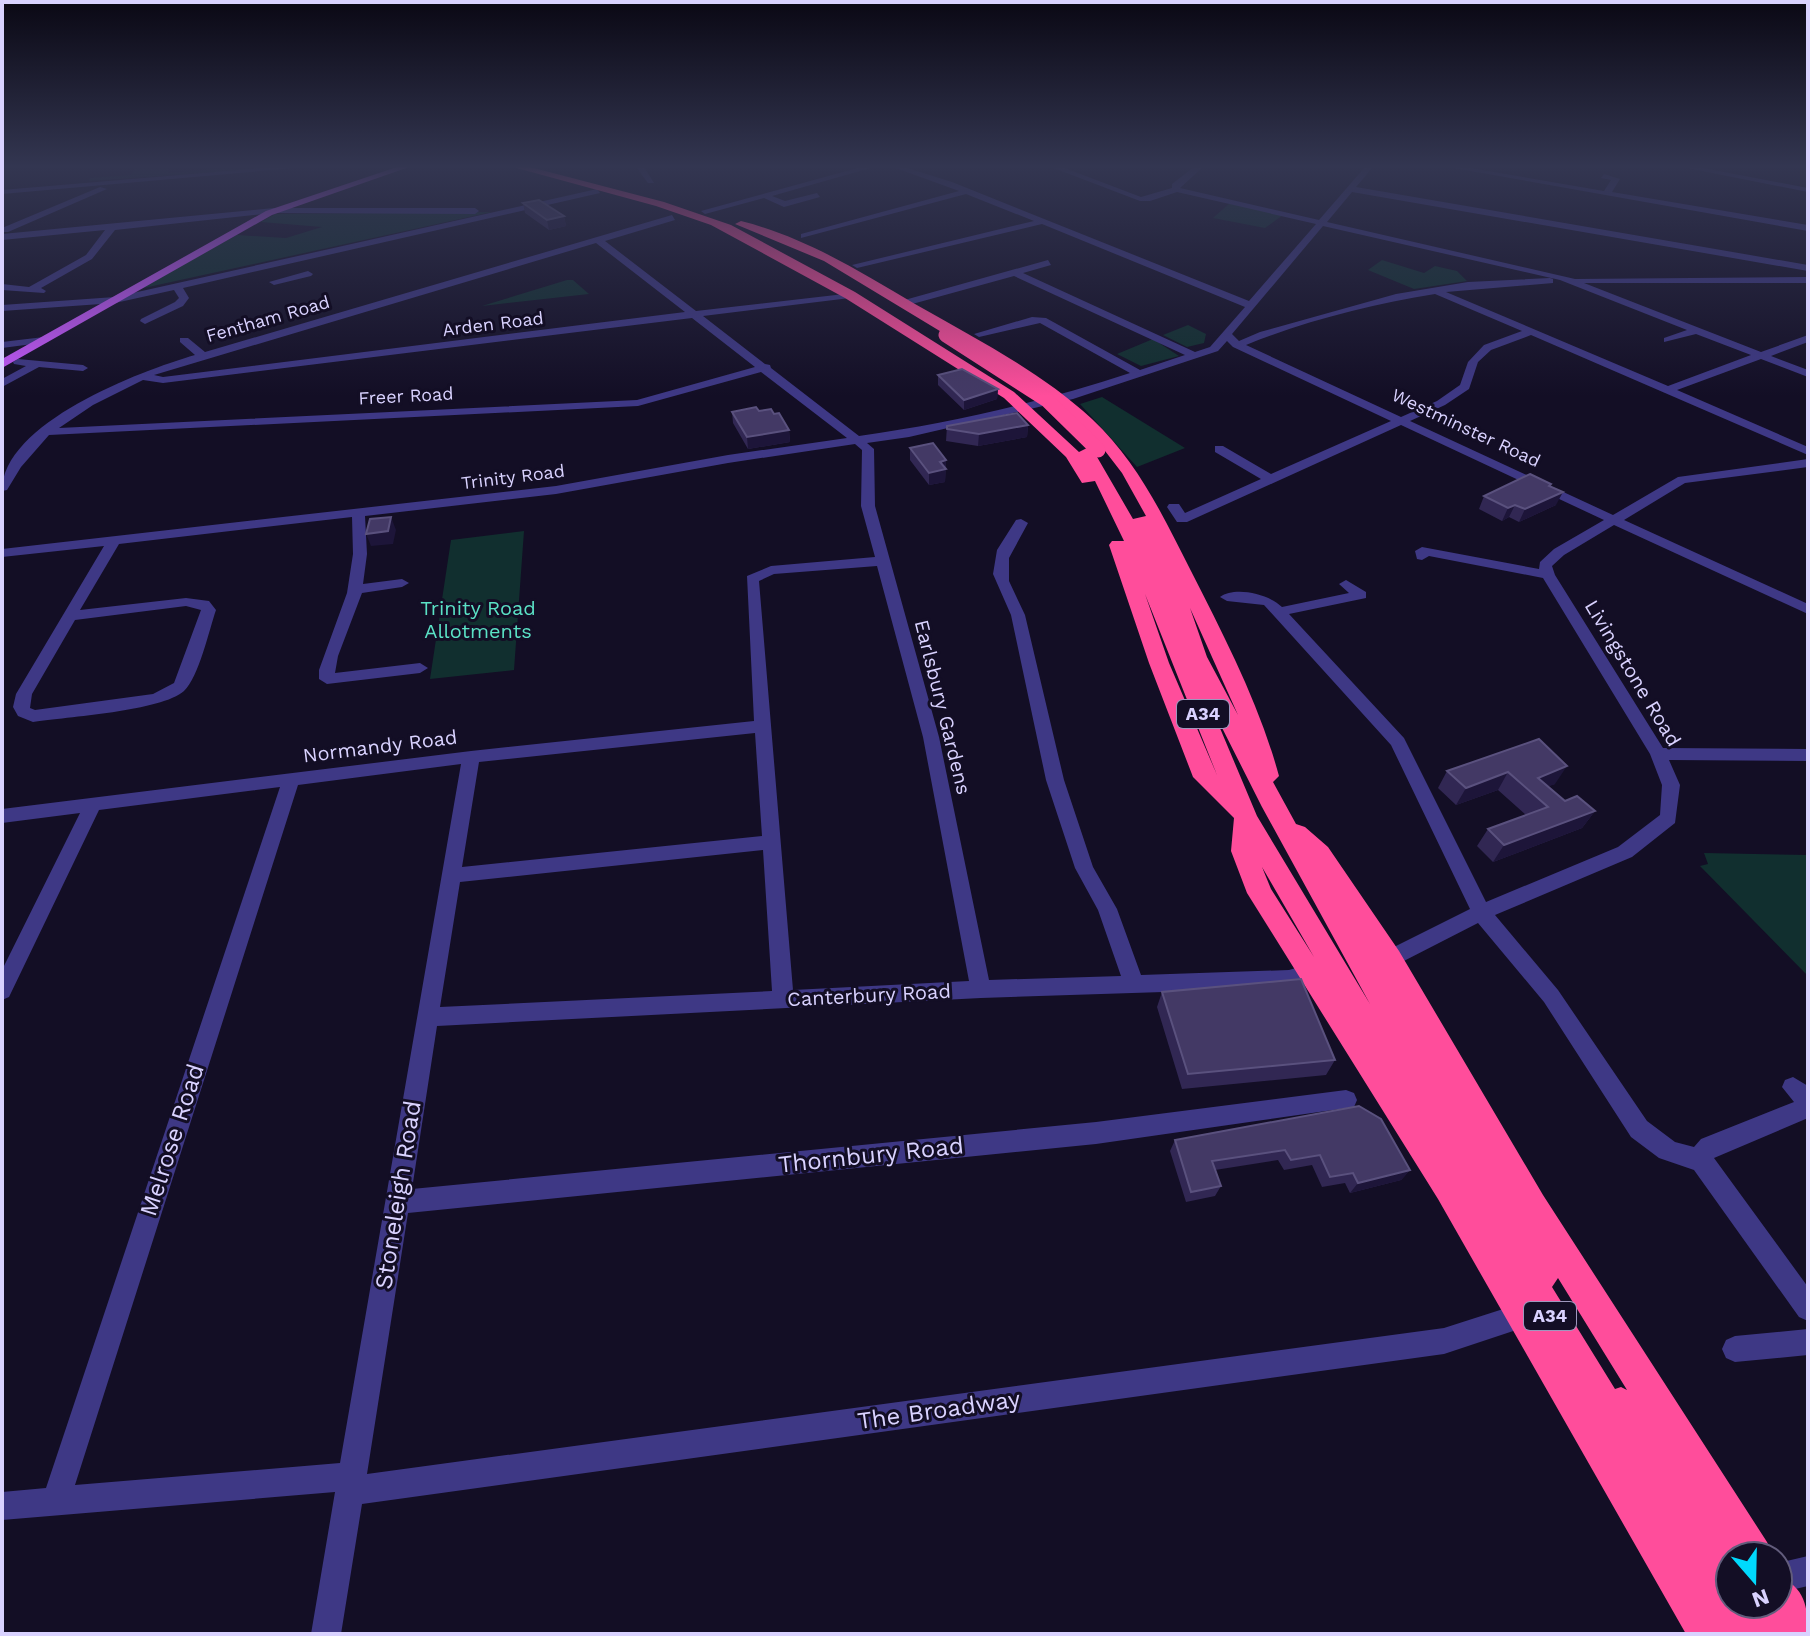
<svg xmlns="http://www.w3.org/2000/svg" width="1810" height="1636" viewBox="0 0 1810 1636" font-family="'Work Sans',sans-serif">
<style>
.green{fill:#112f2f}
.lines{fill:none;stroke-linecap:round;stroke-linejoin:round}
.minor{fill:#3e3885;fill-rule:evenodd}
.major{fill:#c859ff;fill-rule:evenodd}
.highway{fill:#ff4d9b;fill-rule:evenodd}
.highway-bridge{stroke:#ff4d9b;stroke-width:15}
.wall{fill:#312753}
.shaded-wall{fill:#1d1539}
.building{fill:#433965;stroke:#5a517e;stroke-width:2}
.labels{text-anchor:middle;stroke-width:6;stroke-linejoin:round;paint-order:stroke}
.far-street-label{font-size:18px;fill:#d9d2ff;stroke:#130e25}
.shield{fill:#130e25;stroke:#9e97be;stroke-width:2}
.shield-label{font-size:18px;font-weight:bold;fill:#d9d2ff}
.park-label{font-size:20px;fill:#5be2c6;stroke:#130e25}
.street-label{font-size:20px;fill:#d9d2ff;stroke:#130e25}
.near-street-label{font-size:24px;fill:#d9d2ff;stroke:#130e25}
</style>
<rect width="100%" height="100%" fill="#130e25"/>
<path class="green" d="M 135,167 L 170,167 L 168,173 L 235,167 L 289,167 L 89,181 L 90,178 L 131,175 Z
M 1230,203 L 1283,215 L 1265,228 L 1213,218 Z
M 492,212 L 139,289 L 237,235 L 286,238 L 322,227 L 261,222 L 275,214 Z
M 1382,260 L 1424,273 L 1435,266 L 1457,271 L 1467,281 L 1414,289 L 1368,270 Z
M 567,280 L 573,280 L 589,294 L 482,306 Z
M 1188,325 L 1206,334 L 1204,343 L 1187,347 L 1163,335 Z
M 1153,339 L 1179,356 L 1141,366 L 1117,354 Z
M 1102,397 L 1185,448 L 1137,467 L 1080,404 Z
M 524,531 L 514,670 L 430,679 L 451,540 Z
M 1704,853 L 1808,855 L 1808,976 L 1700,866 L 1708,864 Z"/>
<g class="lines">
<path class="minor" d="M 275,167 L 306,167 L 2,194 L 2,190 Z
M 636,167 L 644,167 L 654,183 L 648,183 Z
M 861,167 L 874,167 L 772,196 L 785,201 L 817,193 L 820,197 L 784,207 L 764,198 L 705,214 L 701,211 Z
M 893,167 L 904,167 L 952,182 L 1249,301 L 1316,224 L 1177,192 L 1150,201 L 1140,201 L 1051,167 L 1062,167 L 1141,197 L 1172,188 L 1172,184 L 1194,167 L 1203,167 L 1180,188 L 1319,220 L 1365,167 L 1373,167 L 1356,187 L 1808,265 L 1808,271 L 1352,192 L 1327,222 L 1575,279 L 1808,277 L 1808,283 L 1584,283 L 1761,352 L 1808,335 L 1808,342 L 1771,356 L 1808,370 L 1808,377 L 1761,359 L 1677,390 L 1808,447 L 1808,455 L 1531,335 L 1491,350 L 1478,362 L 1469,389 L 1445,405 L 1410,421 L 1613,515 L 1678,477 L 1808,459 L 1808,467 L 1685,483 L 1624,520 L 1808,604 L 1808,614 L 1614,525 L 1564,555 L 1552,566 L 1555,575 L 1663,748 L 1808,749 L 1808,761 L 1669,760 L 1680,785 L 1675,823 L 1632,857 L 1495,915 L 1558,990 L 1647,1121 L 1675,1142 L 1694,1147 L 1701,1139 L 1794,1102 L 1782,1087 L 1785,1080 L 1793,1077 L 1808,1086 L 1808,1118 L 1714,1158 L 1808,1287 L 1808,1321 L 1799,1317 L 1694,1170 L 1659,1158 L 1631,1137 L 1544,1002 L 1478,923 L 1396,965 L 1389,967 L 1382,965 L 1379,959 L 1382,953 L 1470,909 L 1391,745 L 1264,605 L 1227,601 L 1220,597 C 1235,586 1269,594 1282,607 L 1349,593 L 1339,584 L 1346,580 L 1366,592 L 1366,598 L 1289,614 L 1404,738 L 1486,902 L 1618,847 L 1660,815 L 1662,785 L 1650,754 L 1543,578 L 1429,556 L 1422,560 L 1417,559 L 1415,551 L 1422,547 L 1539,569 L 1540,562 L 1554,549 L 1604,520 L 1401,425 L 1187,522 L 1177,522 L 1167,507 L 1169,504 L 1179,504 L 1185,513 L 1261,479 L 1215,452 L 1215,446 L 1223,446 L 1271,474 L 1391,421 L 1233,347 L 1227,341 L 1218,351 L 1073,399 L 909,437 L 867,443 L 874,449 L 875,506 L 939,737 L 989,980 L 1121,976 L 1098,910 L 1075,868 L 1046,780 L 1011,615 L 993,574 L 997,550 L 1016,520 L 1021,519 L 1028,523 L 1009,558 L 1009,581 L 1025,615 L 1064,780 L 1093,867 L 1117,909 L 1141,975 L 1289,970 L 1309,964 L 1316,967 L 1319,973 L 1316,979 L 1289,988 L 981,998 L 437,1026 L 412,1189 L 1096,1122 L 1346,1090 L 1354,1093 L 1357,1100 L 1354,1107 L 1096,1144 L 408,1213 L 367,1474 L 1444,1328 L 1525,1302 L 1534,1306 L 1538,1315 L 1534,1324 L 1444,1354 L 362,1504 L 341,1634 L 311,1634 L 335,1492 L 2,1520 L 2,1492 L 46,1488 L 280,787 L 99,810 L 9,997 L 2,1000 L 2,970 L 80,813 L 2,823 L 2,809 L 471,751 L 754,721 L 747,576 L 771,566 L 875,557 L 861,506 L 862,450 L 855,444 L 728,463 L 556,494 L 365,516 L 367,554 L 363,584 L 402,579 L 409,583 L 402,587 L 362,593 L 338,656 L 335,673 L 420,663 L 428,668 L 420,673 L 327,684 L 319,679 L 319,670 L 347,593 L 353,554 L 352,517 L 119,544 L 80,610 L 186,598 L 209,601 L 216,610 C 209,630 199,677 184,691 C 162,711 66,717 33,722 L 18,716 L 13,707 L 16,694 L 104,546 L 2,557 L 2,549 L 556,486 L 728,455 L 847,438 L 761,372 L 638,406 L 49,435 L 21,467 L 7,490 L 2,491 C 2,423 140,371 195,355 L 180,342 L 180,338 L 188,338 L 205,352 L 672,215 L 675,220 L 605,241 L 696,311 L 853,293 L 855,295 L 850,298 L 703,316 L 765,364 L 770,365 L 771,368 L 859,436 C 951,423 1042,402 1130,373 L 1040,323 L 979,337 L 974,334 L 1032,317 L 1046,318 L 1140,370 L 1185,355 L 1014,276 L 905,306 L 901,305 L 901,301 L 1048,260 L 1051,265 L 1023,273 L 1195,352 L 1210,347 L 1245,307 L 1042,224 L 857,268 L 852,265 L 1034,221 L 966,194 L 801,238 L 801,234 L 959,191 ZM 1323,226 L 1560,280 L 1687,330 L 1664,338 L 1664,342 L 1696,334 L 1751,355 L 1668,386 L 1446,292 L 1553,283 L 1553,279 L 1550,278 L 1468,282 L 1396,294 L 1260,332 L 1239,341 L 1232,334 ZM 596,243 L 685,312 L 163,377 L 154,375 ZM 1435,294 L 1522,331 L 1484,345 L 1468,362 L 1460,385 L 1437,401 L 1401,417 L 1246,345 C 1305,321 1372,304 1435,294 ZM 692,318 L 755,367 L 637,400 L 59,428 L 93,405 L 143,380 L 163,383 ZM 877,566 L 923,737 L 969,981 L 793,990 L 759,581 L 774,574 ZM 186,606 L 201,610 L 174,683 L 153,694 L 35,710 L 30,708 L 32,694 L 75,620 ZM 755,733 L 762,836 L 462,867 L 479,762 ZM 461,764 L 340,1463 L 75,1485 L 298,785 ZM 763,850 L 772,991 L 440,1007 L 460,882 Z
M 1448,167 L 1465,167 L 1604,191 L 1611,180 L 1601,178 L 1604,174 L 1620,179 L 1612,192 L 1808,225 L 1808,231 Z
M 1682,167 L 1698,167 L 1808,188 L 1808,192 Z
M 100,187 L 107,189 L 8,232 L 2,232 L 2,228 Z
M 597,189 L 600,193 L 183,288 L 189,298 L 183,306 L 145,324 L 140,321 L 141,319 L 175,302 L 179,298 L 174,290 L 115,303 L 2,311 L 2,305 L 115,297 Z
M 274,208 L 475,208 L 479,211 L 475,214 L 273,213 L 115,230 L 92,259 L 41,288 L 46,291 L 44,293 L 2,290 L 2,284 L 29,287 L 86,255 L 105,230 L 2,240 L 2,234 Z
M 308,271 L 313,274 L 311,276 L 274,285 L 269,282 Z
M 44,337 L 49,340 L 48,342 L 2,348 L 2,342 Z
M 18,359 L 83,365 L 88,368 L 83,371 L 39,367 L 2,387 L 2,379 L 26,366 L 14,364 L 13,362 Z
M 1808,1329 L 1808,1355 L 1735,1362 L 1726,1358 L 1722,1349 L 1726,1340 L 1735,1336 Z
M 1808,1556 L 1808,1586 L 1778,1593 L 1778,1563 Z"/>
<path class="major" d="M 397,167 L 409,167 L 272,215 L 2,368 L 2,359 L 266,211 Z"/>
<path class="highway" d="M 513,167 L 530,167 L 664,202 L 731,225 L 855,292 L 1014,392 L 1079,452 L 1087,448 L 1093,450 L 1133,519 L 1146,516 L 1122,473 L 1102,447 L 1034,388 L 824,261 L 735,224 L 741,221 C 805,237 859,271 915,304 C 976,339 1040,371 1092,419 C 1138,462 1163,516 1191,571 C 1225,638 1259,703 1279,776 L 1273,782 L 1296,824 L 1305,827 L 1328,847 L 1399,951 L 1543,1195 L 1767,1542 L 1773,1556 L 1730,1556 L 1730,1604 L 1778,1604 L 1778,1576 C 1805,1587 1808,1607 1808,1634 L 1686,1634 L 1438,1199 L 1247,893 L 1231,851 L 1234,818 L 1193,777 L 1149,663 L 1109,545 L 1112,541 L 1124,541 L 1095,481 L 1082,483 L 1066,457 L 1004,398 L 845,298 L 711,225 L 656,206 ZM 1145,594 L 1217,775 L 1169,663 ZM 1190,608 L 1238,715 L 1207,657 ZM 1209,702 L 1262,807 L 1370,1004 L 1257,816 ZM 1262,867 L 1314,957 L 1271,889 ZM 1558,1278 L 1627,1390 L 1621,1387 L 1615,1389 L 1552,1287 Z"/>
<path class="highway-bridge" d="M 946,335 L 1047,400 L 1098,450"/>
</g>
<path class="wall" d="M 523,203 L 564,216 L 566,226 L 549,230 L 525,213 Z
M 938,375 L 998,389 L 997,399 L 964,410 L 938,385 Z
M 759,411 L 774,414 L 789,430 L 790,442 L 748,449 L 733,423 L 732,412 Z
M 1028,425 L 1027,437 L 978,446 L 946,441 L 947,426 Z
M 910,448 L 946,460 L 945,482 L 929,485 L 910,460 Z
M 1550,486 L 1556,505 L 1519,522 L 1509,517 L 1502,521 L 1479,509 L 1484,496 Z
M 1539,739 L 1555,784 L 1548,786 L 1565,801 L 1595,811 L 1582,828 L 1493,862 L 1477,846 L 1488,829 L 1526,815 L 1498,790 L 1456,805 L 1438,788 L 1447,771 Z
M 1162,992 L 1335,1060 L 1326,1075 L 1182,1089 L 1157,1007 Z
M 1359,1106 L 1410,1170 L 1401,1180 L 1350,1193 L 1345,1183 L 1322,1187 L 1312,1165 L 1284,1170 L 1278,1160 L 1215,1170 L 1221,1186 L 1215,1196 L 1186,1202 L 1170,1151 L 1175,1140 Z"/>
<path class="shaded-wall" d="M 564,216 L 566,226 L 549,230 L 547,220 Z
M 998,389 L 997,399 L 964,410 L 964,400 Z
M 1028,425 L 1027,437 L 978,446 L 979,434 Z
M 789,430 L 790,442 L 748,449 L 747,437 Z
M 946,460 L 945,482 L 929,485 L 929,473 L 940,462 Z
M 1563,492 L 1556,505 L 1519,522 L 1525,509 Z
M 1515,505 L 1509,517 L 1502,521 L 1508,508 Z
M 391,517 L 396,530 L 393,544 L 371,546 L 366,534 Z
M 1567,766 L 1555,784 L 1532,793 L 1538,778 Z
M 1508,772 L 1498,790 L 1456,805 L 1466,788 Z
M 1595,811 L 1582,828 L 1493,862 L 1504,845 Z
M 1410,1170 L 1401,1180 L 1350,1193 L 1358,1183 Z"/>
<path class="building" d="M 539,200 L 564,216 L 547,220 L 523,203 Z
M 962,369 L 998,389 L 964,400 L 938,375 Z
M 756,407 L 759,411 L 771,409 L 774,414 L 779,413 L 789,430 L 747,437 L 732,412 Z
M 1017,413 L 1028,425 L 979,434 L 947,429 L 947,426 Z
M 933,443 L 946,460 L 940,462 L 946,469 L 929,473 L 910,448 Z
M 1530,474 L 1551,484 L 1549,486 L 1563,492 L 1525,509 L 1515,505 L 1508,508 L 1484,496 Z
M 391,517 L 388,531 L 366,534 L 370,519 Z
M 1539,739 L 1567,766 L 1538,778 L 1565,801 L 1577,796 L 1595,811 L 1504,845 L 1488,829 L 1548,807 L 1508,772 L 1466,788 L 1447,771 Z
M 1301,979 L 1335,1060 L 1188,1074 L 1162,992 Z
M 1359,1106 L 1381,1119 L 1410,1170 L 1358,1183 L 1353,1173 L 1330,1177 L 1320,1155 L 1291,1160 L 1285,1150 L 1212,1161 L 1221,1186 L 1191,1192 L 1175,1140 Z"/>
<linearGradient id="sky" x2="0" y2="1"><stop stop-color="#0a0814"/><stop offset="0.42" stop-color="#333651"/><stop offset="1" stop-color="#333651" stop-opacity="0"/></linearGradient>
<rect width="1810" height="396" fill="url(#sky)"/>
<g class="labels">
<g class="far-street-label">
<text transform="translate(268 319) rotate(-16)" y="6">Fentham Road</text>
<text transform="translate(493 324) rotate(-7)" y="6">Arden Road</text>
<text transform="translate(406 396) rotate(-3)" y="6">Freer Road</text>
<text transform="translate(1466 428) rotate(25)" y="6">Westminster Road</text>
<text transform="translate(513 477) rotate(-7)" y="6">Trinity Road</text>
</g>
<g class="shield">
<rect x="1177" y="700" width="52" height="28" rx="6"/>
<rect x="1524" y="1302" width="52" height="28" rx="6"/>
</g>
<g class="shield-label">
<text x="1203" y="720">A34</text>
<text x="1550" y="1322">A34</text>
</g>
<g class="park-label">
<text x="478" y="615">Trinity Road<tspan x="478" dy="23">Allotments</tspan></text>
</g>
<g class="street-label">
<text transform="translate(1633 673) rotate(59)" y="7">Livingstone Road</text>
<text transform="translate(943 707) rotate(76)" y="7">Earlsbury Gardens</text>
<text transform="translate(380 746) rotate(-7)" y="7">Normandy Road</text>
<text transform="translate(869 995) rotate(-3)" y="7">Canterbury Road</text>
</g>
<g class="near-street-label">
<text transform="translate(172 1140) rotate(-72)" y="8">Melrose Road</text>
<text transform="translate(871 1155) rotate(-6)" y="8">Thornbury Road</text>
<text transform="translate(398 1195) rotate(-81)" y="8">Stoneleigh Road</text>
<text transform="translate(939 1410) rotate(-8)" y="8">The Broadway</text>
</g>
</g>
<rect width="1810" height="1636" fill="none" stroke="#d9d2ff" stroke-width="8"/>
<g transform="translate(1754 1580) rotate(160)"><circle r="38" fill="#130e25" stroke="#625c7c" stroke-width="2"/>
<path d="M0-6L14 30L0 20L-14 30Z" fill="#00d9fd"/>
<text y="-12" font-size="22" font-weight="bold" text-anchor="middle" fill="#d9d2ff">N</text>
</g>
</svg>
